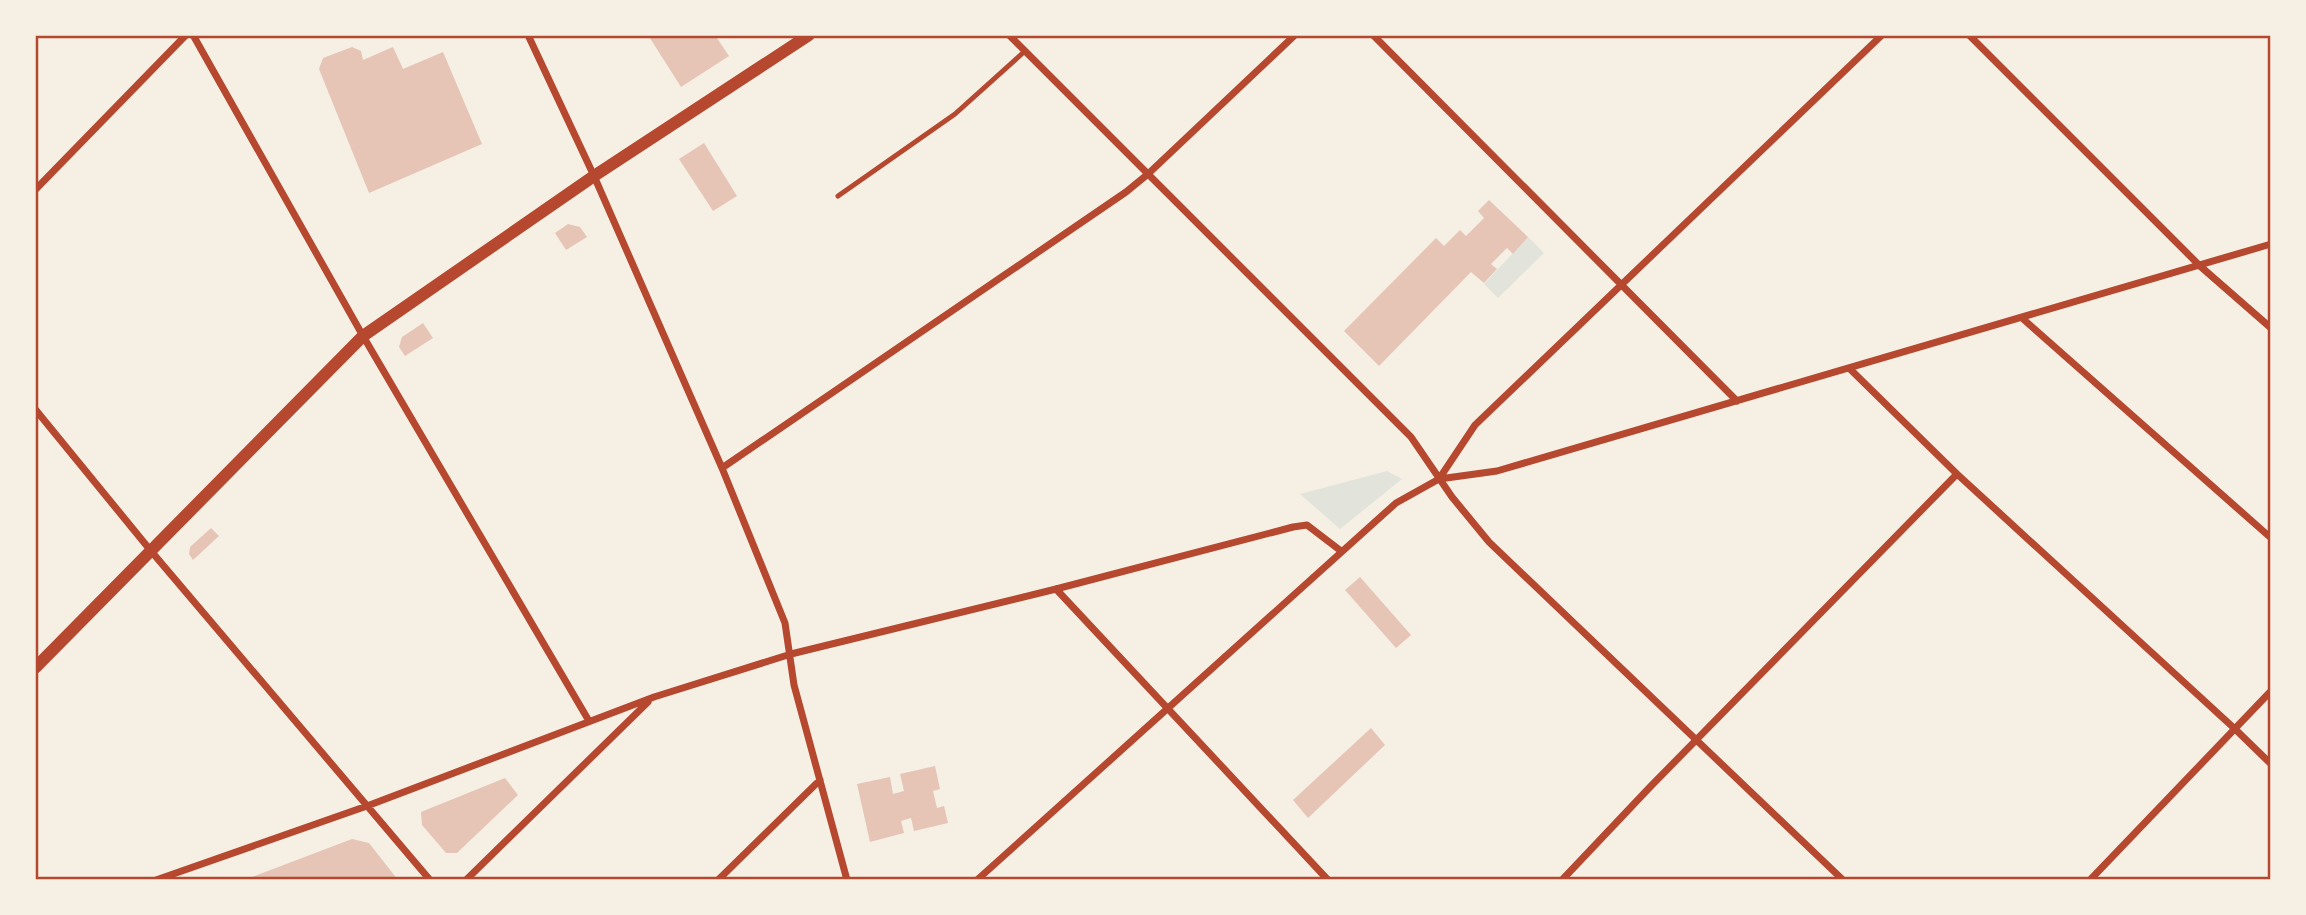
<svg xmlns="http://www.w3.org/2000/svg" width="2306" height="915" viewBox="0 0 2306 915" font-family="Raleway,sans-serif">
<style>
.green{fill:#e2e4dc}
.building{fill:#e6c5b7}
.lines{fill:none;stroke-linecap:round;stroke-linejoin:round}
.service{stroke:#b5482f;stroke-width:5}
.minor{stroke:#b5482f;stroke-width:7}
.tertiary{stroke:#b5482f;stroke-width:12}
.neatline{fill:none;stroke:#b5482f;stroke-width:2.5}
</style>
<rect width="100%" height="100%" fill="#f6efe4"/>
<path class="green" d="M 1528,237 L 1544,253 L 1498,298 L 1484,284 Z
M 1387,471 L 1402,479 L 1340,529 L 1300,494 Z"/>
<path class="building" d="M 648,35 L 715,35 L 729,56 L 681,87 Z
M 352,47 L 361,51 L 363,60 L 393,47 L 403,69 L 443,52 L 482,144 L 369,193 L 319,69 L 323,58 Z
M 704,143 L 737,196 L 713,211 L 679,159 Z
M 1489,200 L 1528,237 L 1513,254 L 1507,248 L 1491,264 L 1497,269 L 1484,283 L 1471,272 L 1379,366 L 1344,331 L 1436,238 L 1444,246 L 1460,230 L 1466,236 L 1484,218 L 1478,211 Z
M 568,224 L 580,227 L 587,237 L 566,250 L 555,233 Z
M 423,323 L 433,338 L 405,356 L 399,347 L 402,337 Z
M 211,528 L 219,536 L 193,560 L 189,554 L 190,547 Z
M 1360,577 L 1411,635 L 1396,648 L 1345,590 Z
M 1371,728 L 1385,745 L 1308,818 L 1293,800 Z
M 935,766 L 940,789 L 933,791 L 937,808 L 944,806 L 948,823 L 914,831 L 911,818 L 901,821 L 904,833 L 870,842 L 857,784 L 890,777 L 893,794 L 904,791 L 900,774 Z
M 505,778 L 518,795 L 457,853 L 446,853 L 422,825 L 421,812 Z
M 352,839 L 369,843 L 398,880 L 244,880 Z"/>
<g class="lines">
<path class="service" d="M 838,196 L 955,114 L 1025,51"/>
<path class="minor" d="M 193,35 L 363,336 L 589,721
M 528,35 L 594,176 L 722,468 L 785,623 L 794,685 L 847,880
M 1009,35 L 1411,437 L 1452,497 L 1489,542 L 1843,880
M 1373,35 L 1737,401
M 1969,35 L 2200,266 L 2271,328
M 35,190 L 186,35
M 2022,318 L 2271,538
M 1850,369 L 1957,474 L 2235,729 L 2271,764
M 35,409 L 151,551 L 430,880
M 722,468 L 1126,192 L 1148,174 L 1295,35
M 1439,479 L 1497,471 L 2271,244
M 1056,589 L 1328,880
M 156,880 L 367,806 L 654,697 L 791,654 L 1056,589 L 1293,527 L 1307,525 L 1341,551
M 466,880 L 648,702
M 718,880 L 820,780
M 977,880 L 1396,503 L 1439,479 L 1475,425 L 1882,35
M 1562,880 L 1650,787 L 1957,474
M 2090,880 L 2271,691"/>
<path class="tertiary" d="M 35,668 L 363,336 L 594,176 L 809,35"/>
</g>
<rect width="2306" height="915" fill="none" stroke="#f6efe4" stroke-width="74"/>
<rect x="37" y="37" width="2232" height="841" class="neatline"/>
</svg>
